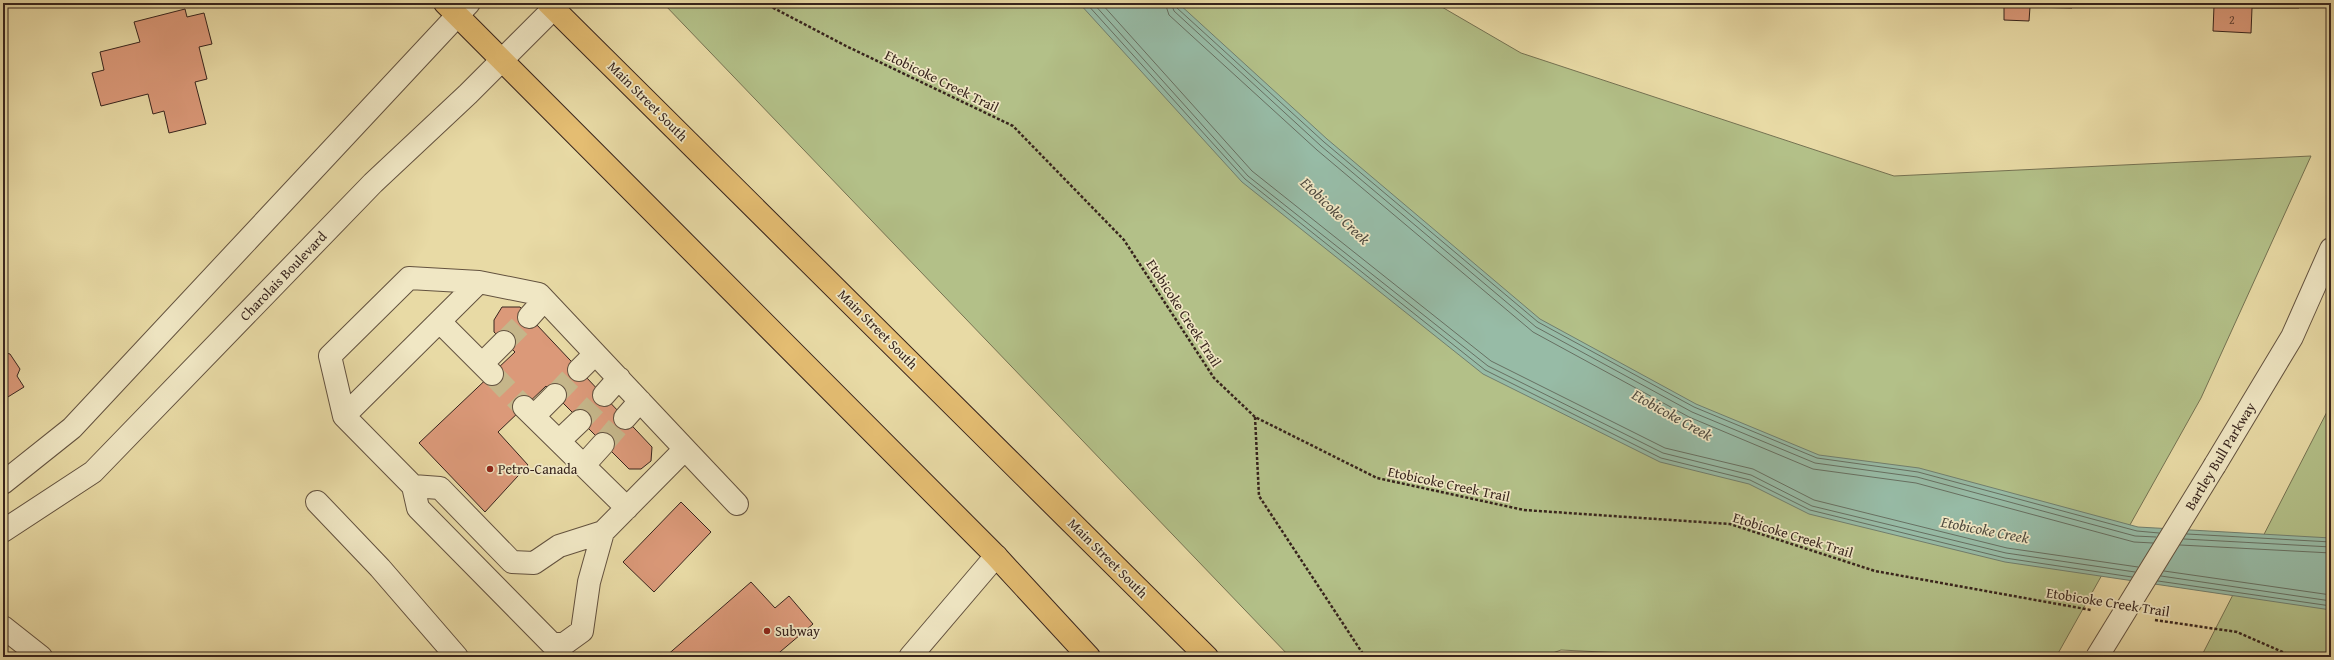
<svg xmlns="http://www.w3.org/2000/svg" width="2334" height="660" viewBox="0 0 2334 660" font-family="'Gentium Book Plus',serif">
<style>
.green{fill:#b3c088;stroke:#757252}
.water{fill:#97bba6;stroke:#717f6f}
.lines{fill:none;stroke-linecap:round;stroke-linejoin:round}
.shore{stroke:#677062;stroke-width:1}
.building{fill:#db9979;stroke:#37241d}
.minor-tunnel{stroke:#c5b68a;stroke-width:22;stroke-dasharray:22 11;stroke-linecap:butt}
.minor-casing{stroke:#63523f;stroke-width:24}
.major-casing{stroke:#37241d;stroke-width:24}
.path{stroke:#37241d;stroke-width:2.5;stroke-dasharray:3 2;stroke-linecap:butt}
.minor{stroke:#f0e7c4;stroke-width:22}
.major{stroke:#e4bd72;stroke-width:22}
.minor-bridge-casing{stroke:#63523f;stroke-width:24;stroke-linecap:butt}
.minor-bridge{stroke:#f0e7c4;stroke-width:22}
.poi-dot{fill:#8f2418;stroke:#f0e7c4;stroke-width:1.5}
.labels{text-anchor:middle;stroke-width:3.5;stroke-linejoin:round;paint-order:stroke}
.number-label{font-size:12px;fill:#604134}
.street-label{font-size:14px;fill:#37241d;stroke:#f0e7c4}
.poi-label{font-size:14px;fill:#37241d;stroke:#f0e7c4;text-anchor:start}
.water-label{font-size:15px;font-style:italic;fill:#4f4a3f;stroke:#f0e7c4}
</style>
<rect width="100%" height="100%" fill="#e8daa5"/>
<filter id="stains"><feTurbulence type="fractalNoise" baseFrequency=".005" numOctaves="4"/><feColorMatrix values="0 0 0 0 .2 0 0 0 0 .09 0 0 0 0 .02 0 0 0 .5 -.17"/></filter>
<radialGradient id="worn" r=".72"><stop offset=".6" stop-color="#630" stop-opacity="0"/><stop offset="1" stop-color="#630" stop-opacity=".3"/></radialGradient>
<path class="green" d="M 663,3 L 1435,3 L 1521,53 L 1894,176 L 2311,156 L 2201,398 L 2056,657 L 1704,657 L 1561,650 L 1542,657 L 1290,657 Z
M 2331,404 L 2331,657 L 2201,657 Z"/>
<path class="water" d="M 1079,3 L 1178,3 L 1327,139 L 1540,319 L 1696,404 L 1819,455 L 1919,468 L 2138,527 L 2331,538 L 2331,610 L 2005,562 L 1809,514 L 1749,484 L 1660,462 L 1483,374 L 1242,182 Z"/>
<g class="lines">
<path class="shore" d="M 1086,3 L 1245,179 L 1485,370 L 1661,458 L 1750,480 L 1810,510 L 2005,558 L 2132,577
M 1093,3 L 1248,176 L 1488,366 L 1663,453 L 1751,475 L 1812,506 L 2006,553 L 2135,572
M 1101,3 L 1252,171 L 1491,361 L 1665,448 L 1753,469 L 1814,500 L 2007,548 L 2138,567
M 1165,3 L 1169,15 L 1317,150 L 1533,332 L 1689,417 L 1813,469 L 1916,483 L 2134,542 L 2153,543
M 1171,3 L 1174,11 L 1321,146 L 1536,327 L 1692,412 L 1815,463 L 1917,477 L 2135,536 L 2156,537
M 1176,3 L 1177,8 L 1324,142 L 1538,322 L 1694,407 L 1817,458 L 1918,472 L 2137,531 L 2159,533
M 2187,534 L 2331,542
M 2184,539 L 2331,547
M 2180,545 L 2331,553
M 2164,571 L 2331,595
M 2161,576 L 2331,601
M 2158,581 L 2331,606"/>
</g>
<path class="building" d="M 2001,3 L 2072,3 L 2072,8 L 2030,7 L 2029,21 L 2004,20 L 2004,5 L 2001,5 Z
M 2104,3 L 2157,3 L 2157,6 Z
M 2207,3 L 2299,3 L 2299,8 L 2252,8 L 2251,33 L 2213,31 L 2214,6 Z
M 185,9 L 187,17 L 204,13 L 212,44 L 199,47 L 207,79 L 195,82 L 206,124 L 169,133 L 164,111 L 153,114 L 148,94 L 101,106 L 92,73 L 104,70 L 100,52 L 140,42 L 134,22 Z
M 502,307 L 520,307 L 652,447 L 651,461 L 641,469 L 629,469 L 546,386 L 498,432 L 528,465 L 485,512 L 419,443 L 515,352 L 494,332 L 494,320 Z
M 3,352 L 10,354 L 20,369 L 17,376 L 24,387 L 3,400 Z
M 681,502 L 711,532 L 654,592 L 623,562 Z
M 751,582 L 775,608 L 789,596 L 813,624 L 774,657 L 665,657 Z"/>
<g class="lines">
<path class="minor-tunnel" d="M 504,342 L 529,317
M 492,374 L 524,407
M 555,395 L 579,370
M 580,421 L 604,395
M 603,444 L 625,418"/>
<defs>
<path id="minor" d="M 409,278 L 479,282 L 539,294 L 685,449 L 603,532 L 589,582 L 582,631 L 564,644 L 552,644 L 418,508 L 413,486 L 344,416 L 330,356 Z
M 529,317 L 544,300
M 440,322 L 492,374
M 482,364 L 504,342
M 579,370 L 595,354
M 604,395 L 619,378
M 524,407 L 627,508
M 344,416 L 479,282
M 534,416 L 555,395
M 625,418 L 640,401
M 559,441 L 580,421
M 685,449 L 737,504
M 584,465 L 603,444
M 2215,465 L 2292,337 L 2331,249
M 3,483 L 72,428 L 469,3
M 413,486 L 440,488 L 512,562 L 534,563 L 559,546 L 603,532
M 317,502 L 380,568 L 457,657
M 3,531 L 93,472 L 373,183 L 468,94 L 554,8
M 3,627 L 41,657
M 910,657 L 996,556"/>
<path id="major" d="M 445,3 L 996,556 L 1089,657
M 548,3 L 1207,657"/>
</defs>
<use href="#minor" class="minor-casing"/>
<use href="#major" class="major-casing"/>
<path class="path" d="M 764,3 L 846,46 L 1013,126 L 1124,240 L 1214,378 L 1255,417 L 1377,478 L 1524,510 L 1730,524 L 1875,571 L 2091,610
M 1255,417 L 1259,496 L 1365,657
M 2155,620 L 2237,632 L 2294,657"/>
<use href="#minor" class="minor"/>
<use href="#major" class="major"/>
<defs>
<path id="minor-bridge" d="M 2097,657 L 2215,465"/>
</defs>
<use href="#minor-bridge" class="minor-bridge-casing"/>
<use href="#minor-bridge" class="minor-bridge"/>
</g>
<g class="poi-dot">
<circle cx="490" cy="469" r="4"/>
<circle cx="767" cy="631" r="4"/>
</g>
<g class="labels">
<g class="number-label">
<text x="2232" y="24">2</text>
</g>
<g class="street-label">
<text transform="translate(942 81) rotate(26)" y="5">Etobicoke Creek Trail</text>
<text transform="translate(648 101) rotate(45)" y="5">Main Street South</text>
<text transform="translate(283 276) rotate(-46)" y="5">Charolais Boulevard</text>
<text transform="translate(1184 313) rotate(57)" y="5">Etobicoke Creek Trail</text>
<text transform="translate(878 329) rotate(45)" y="5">Main Street South</text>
<text transform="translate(2220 456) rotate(-59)" y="5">Bartley Bull Parkway</text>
<text transform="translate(1449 484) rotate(12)" y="5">Etobicoke Creek Trail</text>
<text transform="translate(1793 535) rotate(17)" y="5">Etobicoke Creek Trail</text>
<text transform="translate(1108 558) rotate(45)" y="5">Main Street South</text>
<text transform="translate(2108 602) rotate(9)" y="5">Etobicoke Creek Trail</text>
</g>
<g class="poi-label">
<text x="498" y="474">Petro-Canada</text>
<text x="775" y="636">Subway</text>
</g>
<g class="water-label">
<text transform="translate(1335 211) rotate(44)" y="5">Etobicoke Creek</text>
<text transform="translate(1672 415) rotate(29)" y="5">Etobicoke Creek</text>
<text transform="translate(1985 530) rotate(11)" y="5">Etobicoke Creek</text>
</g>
</g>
<rect width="2334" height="660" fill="none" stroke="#e8daa5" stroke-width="16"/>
<rect x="4" y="4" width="2326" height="652" fill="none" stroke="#37241d" stroke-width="2"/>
<rect x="8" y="8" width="2318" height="644" fill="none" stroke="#37241d"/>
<rect width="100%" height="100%" filter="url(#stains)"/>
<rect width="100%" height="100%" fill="url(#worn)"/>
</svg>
